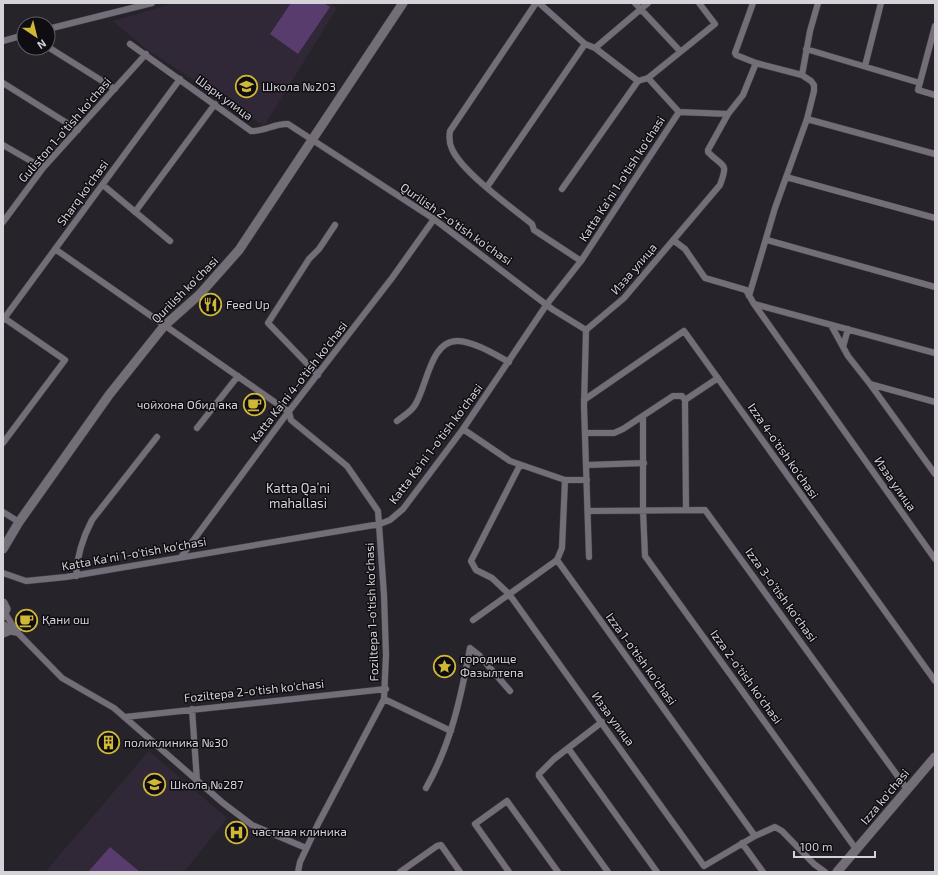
<svg xmlns="http://www.w3.org/2000/svg" width="938" height="875" viewBox="0 0 938 875" font-family="'Exo 2',sans-serif">
<style>
.built{fill:#302837}
.green{fill:#583c6e}
.lines{fill:none;stroke-linecap:round;stroke-linejoin:round}
.street-casing{stroke:#433f47;stroke-width:7}
.secondary-casing{stroke:#433f47;stroke-width:10}
.street{stroke:#736e78;stroke-width:6}
.secondary{stroke:#736e78;stroke-width:9}
.labels{text-anchor:middle;stroke-width:3;stroke-linejoin:round;paint-order:stroke}
.poi-label{font-size:12px;fill:#d5d2d8;stroke:#0f0d11;text-anchor:start}
.street-label{font-size:12px;fill:#d5d2d8;stroke:#0f0d11}
.neighbourhood-label{font-size:13px;fill:#d5d2d8;stroke:#0f0d11}
</style>
<rect width="100%" height="100%" fill="#27232b"/>
<path class="built" d="M 174,3 L 330,3 L 337,8 L 264,126 L 145,48 L 113,21 Z
M 149,751 L 227,818 L 184,872 L 45,872 Z
M 236,822 L 247,831 L 239,842 L 227,833 Z"/>
<path class="green" d="M 291,3 L 324,3 L 330,7 L 298,54 L 270,34 Z
M 110,847 L 140,872 L 88,872 Z"/>
<g class="lines">
<defs>
<path id="street" d="M 536,3 L 450,131 C 449,137 449,143 452,149 C 462,172 511,207 532,224 L 534,230 L 581,261
M 539,3 L 585,44 L 595,48 L 638,81
M 635,3 L 680,51
M 753,3 L 735,53 L 736,55 L 756,63 L 802,75 L 810,31 L 818,3
M 935,26 L 918,90 L 935,95
M 48,29 L 152,3
M 3,41 L 24,35
M 130,44 L 251,131 C 264,132 275,123 288,124 L 434,219 L 552,309 L 586,330
M 48,47 L 115,89
M 595,48 L 648,3
M 806,49 L 920,83
M 865,66 L 881,3
M 648,78 L 679,112
M 3,83 L 78,130
M 679,112 L 728,114 L 743,95 L 756,63
M 807,119 L 935,154
M 3,145 L 43,168
M 786,177 L 935,218
M 103,185 L 170,241
M 487,187 L 585,44
M 562,189 L 638,81 L 648,78 L 715,24 L 699,3
M 135,212 L 215,104
M 3,222 L 43,168 L 146,54
M 673,240 L 685,249 L 705,278 L 746,290 L 754,304 L 935,353
M 767,240 L 935,287
M 55,249 L 289,412 L 291,420 L 347,466 L 378,511 L 384,595 L 386,655 L 384,699 L 318,824 L 300,862 L 298,872
M 749,296 L 775,208 L 807,119 L 814,91 L 814,85 L 811,81 L 802,75
M 754,304 L 935,559
M 3,320 L 180,79
M 831,325 L 848,356 L 870,384 L 935,474
M 843,347 L 848,329
M 318,375 L 268,323 L 309,259 L 319,249 L 335,225
M 870,384 L 935,402
M 584,400 L 684,331 L 935,681
M 685,400 L 718,378
M 643,416 L 643,510 L 645,556 L 856,849
M 397,421 C 403,416 411,412 415,405 C 427,387 430,340 458,341 C 475,342 494,354 509,362
M 197,428 L 238,376
M 463,429 L 510,461 L 565,480 L 587,480
M 585,433 L 614,433 L 623,429 L 673,396 L 682,396 L 685,400 L 686,509
M 3,443 L 65,360 L 4,318
M 520,465 L 471,561 L 476,570 L 492,578 L 509,594 L 704,866 L 755,836 L 775,827 L 782,831 L 814,864 L 825,872
M 587,465 L 644,463
M 565,480 L 562,548 L 557,560 L 755,836
M 588,511 L 705,510 L 907,789
M 3,512 L 19,522
M 181,557 L 283,419 L 392,278 L 434,219
M 589,557 L 584,406 L 586,330 L 624,298 L 720,185 C 729,161 723,168 708,152 L 708,150 L 728,114
M 3,573 L 26,581 L 66,577 L 380,524 L 390,520 L 403,509 L 463,429 L 547,304 L 581,261 L 679,112
M 76,576 C 77,555 82,539 92,520 L 157,437
M 5,613 L 16,631 L 62,678 L 114,708 L 223,803 L 252,825 L 306,848
M 473,620 L 557,560
M 3,624 L 13,630
M 384,699 L 451,731
M 192,709 L 197,781
M 125,717 L 386,689
M 568,748 L 657,872
M 539,774 L 554,759 L 602,722
M 539,776 L 608,872
M 426,788 C 451,744 461,697 470,648 L 479,655 L 510,691
M 742,843 L 763,872
M 400,872 L 437,846 L 441,845 L 460,872
M 509,872 L 475,824 L 507,801 L 558,872"/>
<path id="secondary" d="M 3,549 L 19,522 L 109,395 L 164,326 L 200,294 L 239,250 L 403,3
M 3,603 L 6,609 L 3,616
M 3,633 L 10,630 L 16,631
M 837,872 L 935,757"/>
</defs>
<use href="#street" class="street-casing"/>
<use href="#secondary" class="secondary-casing"/>
<use href="#street" class="street"/>
<use href="#secondary" class="secondary"/>
</g>
<defs>
<symbol id="school-ring" viewBox="-11 -11 22 22"><circle r="9.5" fill="#0f0d11" stroke="#cfb837" stroke-width="1.5"/><path d="M0-5L7-2L0 1L-7-2ZM-4 1L0 2.5L4 1V4Q0 6-4 4Z" fill="#cfb837"/></symbol>
<symbol id="restaurant-ring" viewBox="-11 -11 22 22"><circle r="9.5" fill="#0f0d11" stroke="#cfb837" stroke-width="1.5"/><path d="M-5-6h1v4h1v-4h1v4h1v-4h1v5L-1.5 .5V6h-2V.5L-5-1ZM5-6V6H3V1.5H1.5Q1.5-4 5-6Z" fill="#cfb837"/></symbol>
<symbol id="cafe-ring" viewBox="-11 -11 22 22"><circle r="9.5" fill="#0f0d11" stroke="#cfb837" stroke-width="1.5"/><path d="M-5.5-4.5H6V0H3Q3 3.5 0 3.5H-2.5Q-5.5 3.5-5.5 0ZM3-3.2v2h1.7v-2ZM-6 4.5H4V6H-6Z" fill="#cfb837"/></symbol>
<symbol id="sight-ring" viewBox="-11 -11 22 22"><circle r="9.5" fill="#0f0d11" stroke="#cfb837" stroke-width="1.5"/><path d="M0-6L1.8-2.2L6-1.7L2.9 1.2L3.7 5.4L0 3.3L-3.7 5.4L-2.9 1.2L-6-1.7L-1.8-2.2Z" fill="#cfb837"/></symbol>
<symbol id="building-ring" viewBox="-11 -11 22 22"><circle r="9.5" fill="#0f0d11" stroke="#cfb837" stroke-width="1.5"/><path d="M-4-6H4V6H1V3H-1V6H-4ZM-2.5-4.3h1.7v1.8h-1.7ZM.8-4.3h1.7v1.8H.8ZM-2.5-1h1.7V.8h-1.7ZM.8-1h1.7V.8H.8Z" fill="#cfb837"/></symbol>
<symbol id="hospital-ring" viewBox="-11 -11 22 22"><circle r="9.5" fill="#0f0d11" stroke="#cfb837" stroke-width="1.5"/><path d="M-5-5h3v3.5h4V-5h3V5h-3V1.5h-4V5h-3Z" fill="#cfb837"/></symbol>
</defs>
<g fill-rule="evenodd">
<use href="#school-ring" x="234" y="74" width="25" height="25"/>
<use href="#restaurant-ring" x="198" y="292" width="25" height="25"/>
<use href="#cafe-ring" x="242" y="392" width="25" height="25"/>
<use href="#cafe-ring" x="14" y="608" width="25" height="25"/>
<use href="#sight-ring" x="432" y="654" width="25" height="25"/>
<use href="#building-ring" x="96" y="730" width="25" height="25"/>
<use href="#school-ring" x="142" y="772" width="25" height="25"/>
<use href="#hospital-ring" x="224" y="820" width="25" height="25"/>
</g>
<g class="labels">
<g class="poi-label">
<text x="262" y="91">Школа №203</text>
<text x="226" y="309">Feed Up</text>
<text x="238" y="409" text-anchor="end">чойхона Обид ака</text>
<text x="42" y="624">Қани ош</text>
<text x="460" y="663">городище<tspan x="460" dy="14">Фазылтепа</tspan></text>
<text x="124" y="747">поликлиника №30</text>
<text x="170" y="789">Школа №287</text>
<text x="252" y="836">частная клиника</text>
</g>
<g class="street-label">
<text transform="translate(224 98) rotate(36)" y="4">Шарк улица</text>
<text transform="translate(65 130) rotate(-49)" y="4">Guliston 1-o'tish ko'chasi</text>
<text transform="translate(622 179) rotate(-57)" y="4">Katta Ka'ni 1-o'tish ko'chasi</text>
<text transform="translate(83 193) rotate(-54)" y="4">Sharq ko'chasi</text>
<text transform="translate(456 224) rotate(35)" y="4">Qurilish 2-o'tish ko'chasi</text>
<text transform="translate(634 269) rotate(-49)" y="4">Изза улица</text>
<text transform="translate(185 290) rotate(-45)" y="4">Qurilish ko'chasi</text>
<text transform="translate(299 382) rotate(-52)" y="4">Katta Ka'ni 4-o'tish ko'chasi</text>
<text transform="translate(436 444) rotate(-53)" y="4">Katta Ka'ni 1-o'tish ko'chasi</text>
<text transform="translate(783 451) rotate(55)" y="4">Izza 4-o'tish ko'chasi</text>
<text transform="translate(895 484) rotate(55)" y="4">Изза улица</text>
<text transform="translate(134 554) rotate(-10)" y="4">Katta Ka'ni 1-o'tish ko'chasi</text>
<text transform="translate(781 595) rotate(54)" y="4">Izza 3-o'tish ko'chasi</text>
<text transform="translate(372 612) rotate(-92)" y="4">Foziltepa 1-o'tish ko'chasi</text>
<text transform="translate(641 659) rotate(54)" y="4">Izza 1-o'tish ko'chasi</text>
<text transform="translate(746 677) rotate(54)" y="4">Izza 2-o'tish ko'chasi</text>
<text transform="translate(254 691) rotate(-6)" y="4">Foziltepa 2-o'tish ko'chasi</text>
<text transform="translate(613 719) rotate(54)" y="4">Изза улица</text>
<text transform="translate(885 797) rotate(-50)" y="4">Izza ko'chasi</text>
</g>
<g class="neighbourhood-label">
<text x="298" y="493">Katta Qaʼni<tspan x="298" dy="15">mahallasi</tspan></text>
</g>
</g>
<rect width="938" height="875" fill="none" stroke="#d5d2d8" stroke-width="8"/>
<g transform="translate(36 36) rotate(145)"><circle r="19" fill="#0f0d11" stroke="#5e5c61"/>
<path d="M0-3L7 15L0 10L-7 15Z" fill="#cfb837"/>
<text y="-6" font-size="11" font-weight="bold" text-anchor="middle" fill="#d5d2d8">N</text>
</g>
<path d="M794 851v6h81v-6" fill="none" stroke="#d5d2d8" stroke-width="2"/>
<text x="800" y="851" font-size="12" fill="#d5d2d8" stroke="#0f0d11" stroke-width="3" paint-order="stroke">100 m</text>
</svg>
